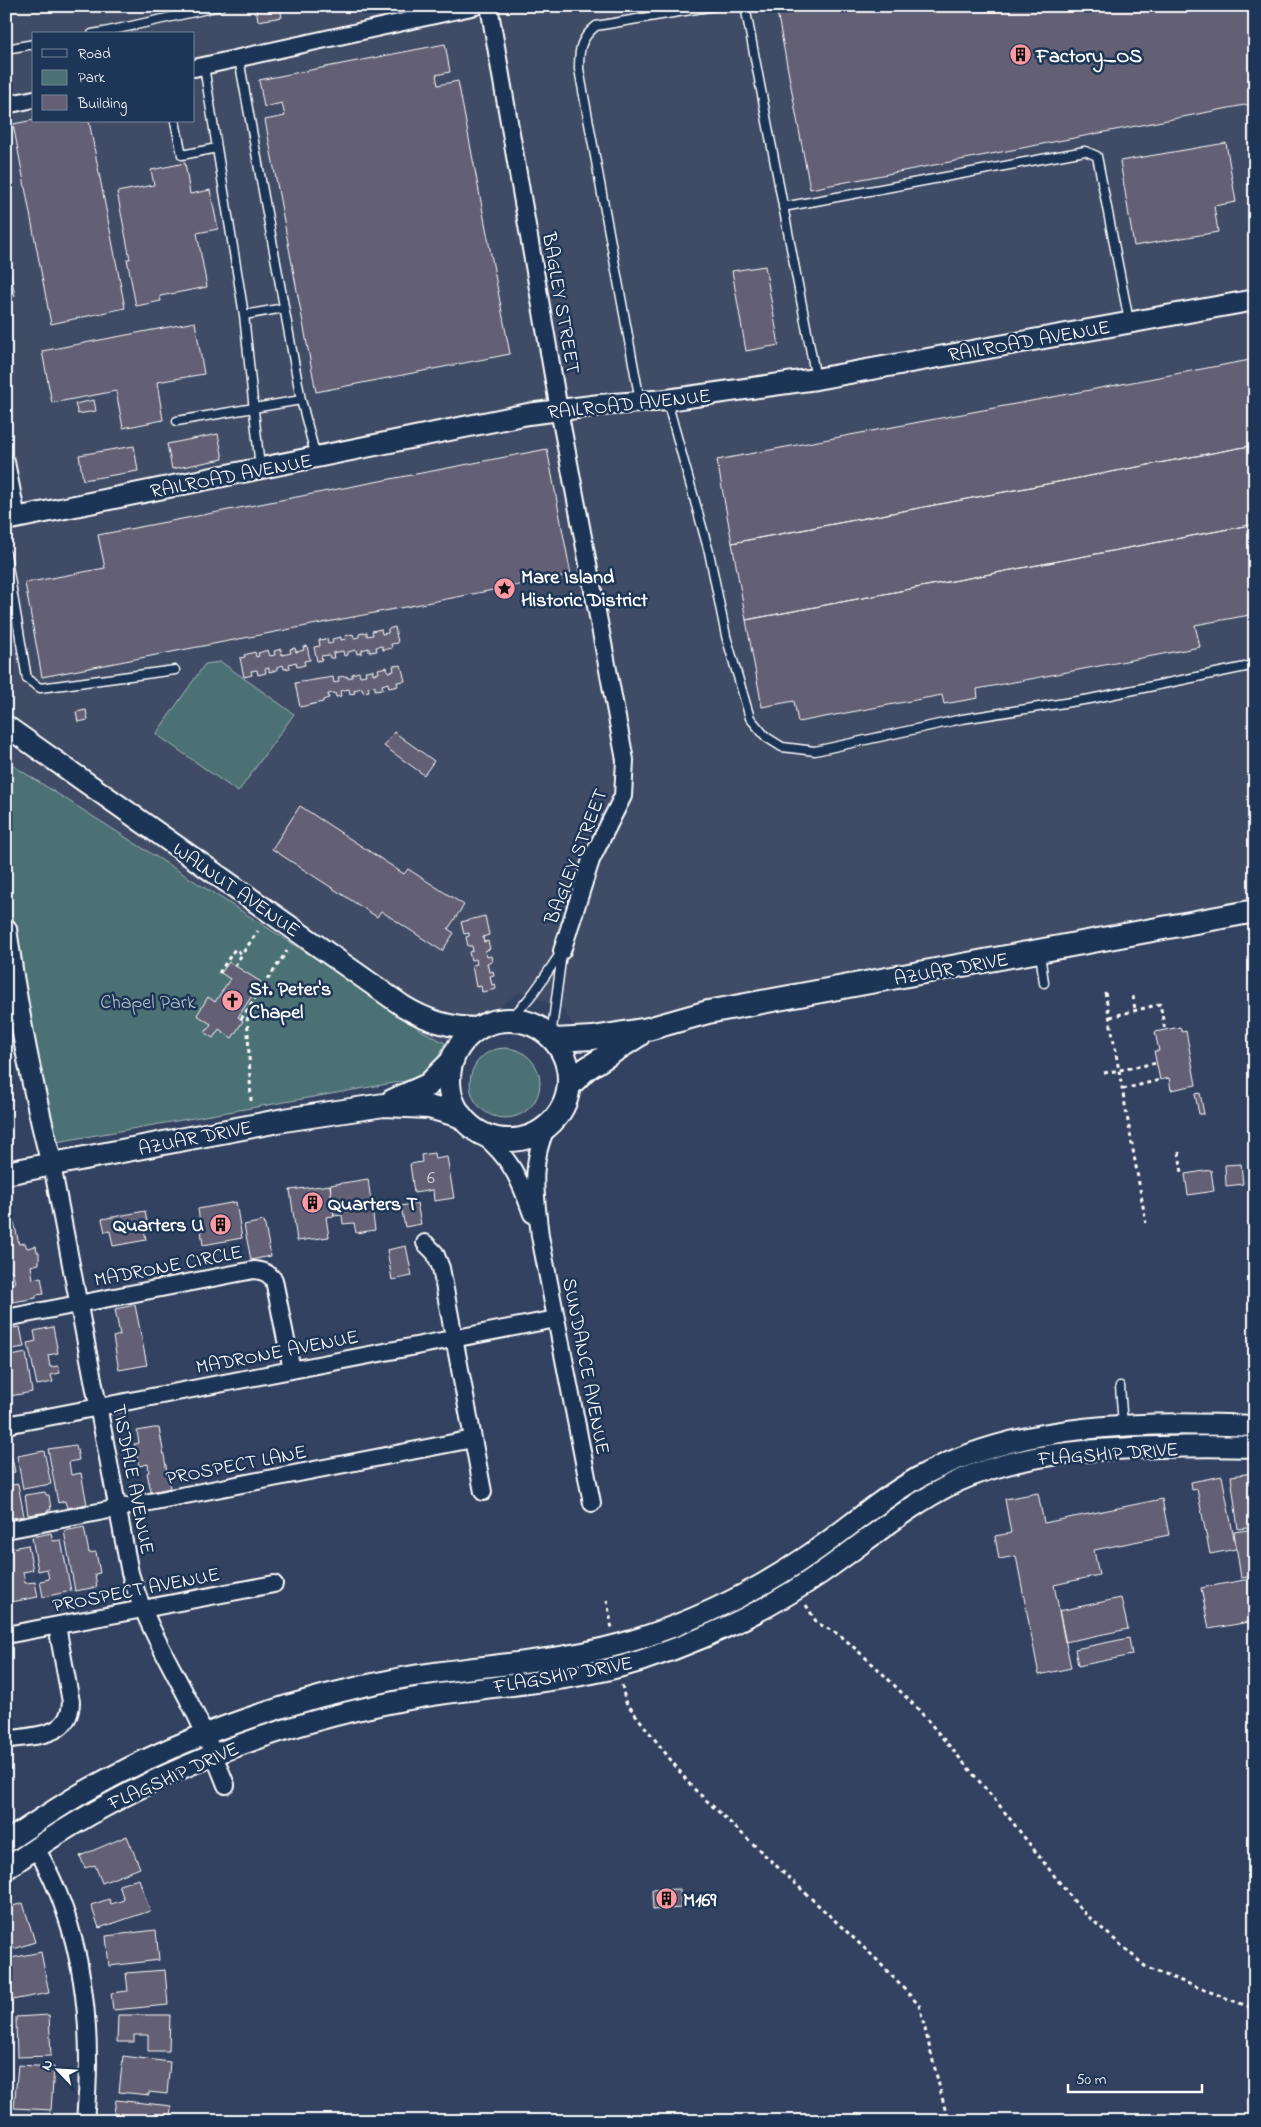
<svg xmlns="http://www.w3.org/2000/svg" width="1261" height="2127" viewBox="0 0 1261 2127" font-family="'Indie Flower',sans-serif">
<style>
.built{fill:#414b66;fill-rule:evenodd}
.green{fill:#4b7174;stroke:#a5b8ba}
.building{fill:#645f74;stroke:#fff}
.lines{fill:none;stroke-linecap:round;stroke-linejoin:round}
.service-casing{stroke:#fff;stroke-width:11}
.minor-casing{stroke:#fff;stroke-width:20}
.tertiary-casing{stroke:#fff;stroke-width:24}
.secondary-casing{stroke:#fff;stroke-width:26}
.path{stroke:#fff;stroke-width:3;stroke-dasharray:4 4;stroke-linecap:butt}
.service{stroke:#1d3557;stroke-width:8}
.minor{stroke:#1d3557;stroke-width:16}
.tertiary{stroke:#1d3557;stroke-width:20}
.secondary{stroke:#1d3557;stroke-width:22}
.labels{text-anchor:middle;stroke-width:5;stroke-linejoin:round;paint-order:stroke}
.number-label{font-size:18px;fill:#d8d7dc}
.poi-label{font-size:20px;font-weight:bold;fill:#fff;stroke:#1d3557;text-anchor:start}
.street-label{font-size:20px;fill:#fff;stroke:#1d3557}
.park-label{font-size:20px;fill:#b7c6c7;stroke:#1d3557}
</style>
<rect width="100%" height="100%" fill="#324260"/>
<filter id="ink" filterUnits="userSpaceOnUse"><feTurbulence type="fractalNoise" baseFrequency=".02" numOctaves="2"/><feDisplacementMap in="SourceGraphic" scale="10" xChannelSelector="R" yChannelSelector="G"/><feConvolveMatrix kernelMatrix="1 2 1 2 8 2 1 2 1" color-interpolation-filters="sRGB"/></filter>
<g filter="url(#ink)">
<path class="built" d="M 6,6 L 1255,6 L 1255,911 L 1040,951 L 587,1049 L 563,1009 L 520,992 L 495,1010 L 462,1018 L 445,1043 L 419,1029 L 387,1004 L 6,761 L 6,755 L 24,724 L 6,711 ZM 34,34 L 194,34 L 194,121 L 34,121 Z"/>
<path class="green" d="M 221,662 L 294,714 L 238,792 L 156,734 L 205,664 Z
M 6,761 L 387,1004 L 419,1029 L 445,1043 L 436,1063 L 416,1079 L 51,1143 L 30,1051 L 7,913 Z
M470 1083a35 35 0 1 1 70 0a35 35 0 1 1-70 0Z"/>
<path class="building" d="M 256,6 L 280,6 L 282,17 L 258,21 Z
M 776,6 L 1255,6 L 1255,103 L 810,189 Z
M 445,44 L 450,72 L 436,75 L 438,85 L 458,81 L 510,354 L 316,392 L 265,120 L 285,116 L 282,103 L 264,107 L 259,80 Z
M 34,120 L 89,121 L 125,308 L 51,324 L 13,124 Z
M 1226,143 L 1236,202 L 1214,206 L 1218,232 L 1134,246 L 1120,161 Z
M 185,163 L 190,194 L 210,190 L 218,229 L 197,233 L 207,287 L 160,296 L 161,301 L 136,306 L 127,259 L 130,259 L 117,192 L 154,185 L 151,170 Z
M 6,250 L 15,296 L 6,297 Z
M 765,266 L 779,345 L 746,351 L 732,271 Z
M 195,322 L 204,374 L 157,382 L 163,420 L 123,428 L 116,391 L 52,403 L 42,351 Z
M 1255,359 L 1255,445 L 732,543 L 717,460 Z
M 94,400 L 96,411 L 78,414 L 75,404 Z
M 218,434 L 223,459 L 172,469 L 167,444 Z
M 1255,445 L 1255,524 L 746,620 L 732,543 Z
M 134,446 L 138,471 L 83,480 L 79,455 Z
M 547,449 L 571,575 L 42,677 L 25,583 L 105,568 L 98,535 Z
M 1255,524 L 1255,614 L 1195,625 L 1200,647 L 977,689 L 978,698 L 944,704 L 942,695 L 798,722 L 794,701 L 762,707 L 746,620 Z
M 395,627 L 398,643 L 391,644 L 392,648 L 383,650 L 382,646 L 376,647 L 377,651 L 369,652 L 369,648 L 362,650 L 362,653 L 357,654 L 356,650 L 348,652 L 348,655 L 344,656 L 343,651 L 333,653 L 334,658 L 330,658 L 329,655 L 321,656 L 322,660 L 317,661 L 314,647 L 320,646 L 319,640 L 327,639 L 328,644 L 333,643 L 332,639 L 341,637 L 341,640 L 346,639 L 345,636 L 353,634 L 354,638 L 359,637 L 359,634 L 367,632 L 367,636 L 373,635 L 372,631 L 381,629 L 382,634 L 388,633 L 388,629 Z
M 307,646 L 310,660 L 304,661 L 305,665 L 297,667 L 296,662 L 289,664 L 290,668 L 284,669 L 283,665 L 277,667 L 277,670 L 269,672 L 269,668 L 265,669 L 266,673 L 258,675 L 257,670 L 251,671 L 252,675 L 244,677 L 240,658 L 245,657 L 244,655 L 255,652 L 256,657 L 259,656 L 258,653 L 268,650 L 270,656 L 275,655 L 274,651 L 281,649 L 282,655 L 291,653 L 290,649 L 295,648 L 296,652 L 304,650 L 303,647 Z
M 401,665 L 405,681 L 397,682 L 398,686 L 389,688 L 388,683 L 382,685 L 383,689 L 375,690 L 375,686 L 368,687 L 369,691 L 363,692 L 362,688 L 354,690 L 355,693 L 350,694 L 349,689 L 340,691 L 341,696 L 336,697 L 335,693 L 328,694 L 329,698 L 323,700 L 323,702 L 300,707 L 295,683 L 333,677 L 334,683 L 339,681 L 338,677 L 347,676 L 347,678 L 352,677 L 352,674 L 359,672 L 360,676 L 366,675 L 365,671 L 373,670 L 373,674 L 379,673 L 378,669 L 387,667 L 388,672 L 394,671 L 393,666 Z
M 86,710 L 88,720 L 78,722 L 76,712 Z
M 394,732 L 434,761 L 424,775 L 384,746 Z
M 300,806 L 404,874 L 408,869 L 464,905 L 448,929 L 454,933 L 442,951 L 381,911 L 377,917 L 272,849 Z
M 485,916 L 489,935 L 483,937 L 484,942 L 488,941 L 490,949 L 485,951 L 487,957 L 491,956 L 492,962 L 487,963 L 489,972 L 493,971 L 494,975 L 490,976 L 492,985 L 495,984 L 496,989 L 482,992 L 481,986 L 476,987 L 472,965 L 477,964 L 476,959 L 471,960 L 469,952 L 473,951 L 472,946 L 468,946 L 466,937 L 469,936 L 469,933 L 464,934 L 461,922 Z
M 229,962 L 261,982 L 238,1017 L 243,1021 L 232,1038 L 219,1029 L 213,1038 L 205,1033 L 211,1024 L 197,1015 L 208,997 L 215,1002 L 230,979 L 221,973 Z
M 1180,1027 L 1182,1032 L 1186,1031 L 1196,1085 L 1171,1090 L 1169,1078 L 1160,1080 L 1154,1051 L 1159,1051 L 1155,1032 Z
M 1200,1093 L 1204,1114 L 1199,1114 L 1195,1094 Z
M 434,1153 L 435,1159 L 447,1157 L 454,1198 L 434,1201 L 433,1190 L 414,1193 L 410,1164 L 422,1162 L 421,1155 Z
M 1241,1164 L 1243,1184 L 1226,1186 L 1225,1165 Z
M 1211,1170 L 1214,1191 L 1188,1195 L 1185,1174 Z
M 368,1179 L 375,1230 L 356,1233 L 354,1223 L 343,1224 L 342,1215 L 334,1216 L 330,1185 Z
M 330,1185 L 334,1216 L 326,1217 L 329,1237 L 297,1241 L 290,1190 Z
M 236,1202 L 242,1238 L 203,1245 L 198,1209 Z
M 417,1203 L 421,1224 L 405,1227 L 401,1206 Z
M 145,1211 L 147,1222 L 143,1223 L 146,1240 L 113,1246 L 110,1231 L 105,1232 L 102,1219 Z
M 264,1221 L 271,1256 L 251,1260 L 244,1225 Z
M 14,1222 L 19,1244 L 25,1243 L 27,1248 L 36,1246 L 37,1252 L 39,1252 L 39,1264 L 31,1266 L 33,1279 L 41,1277 L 44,1294 L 36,1295 L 36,1298 L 13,1302 L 10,1284 L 15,1283 L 12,1270 L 6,1271 L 6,1223 Z
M 406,1246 L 412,1276 L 392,1280 L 387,1250 Z
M 135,1305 L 147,1365 L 119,1370 L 113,1337 L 120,1335 L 115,1309 Z
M 20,1327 L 24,1347 L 6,1350 L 6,1329 Z
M 53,1327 L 58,1353 L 48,1355 L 50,1367 L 58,1366 L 60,1373 L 51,1375 L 53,1382 L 37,1385 L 28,1343 L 36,1341 L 34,1331 Z
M 26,1353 L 32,1392 L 10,1396 L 6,1394 L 6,1357 Z
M 154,1428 L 159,1428 L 170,1488 L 151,1492 L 147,1473 L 149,1472 L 148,1464 L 139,1466 L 134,1444 L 139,1443 L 137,1431 Z
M 76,1445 L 79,1460 L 69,1462 L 71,1475 L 81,1473 L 87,1504 L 67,1508 L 65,1501 L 58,1503 L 48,1449 Z
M 44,1451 L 51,1484 L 23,1489 L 17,1456 Z
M 12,1458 L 15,1472 L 6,1474 L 6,1459 Z
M 1253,1473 L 1253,1479 L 1255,1479 L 1255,1527 L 1238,1529 L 1231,1476 Z
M 1222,1476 L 1236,1549 L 1210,1554 L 1197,1489 L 1192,1490 L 1191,1482 Z
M 6,1478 L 8,1486 L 18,1484 L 24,1516 L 6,1519 Z
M 45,1492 L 46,1495 L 49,1495 L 51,1510 L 48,1510 L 48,1512 L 28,1515 L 25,1495 Z
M 1038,1493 L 1044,1523 L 1162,1499 L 1169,1535 L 1094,1550 L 1099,1575 L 1054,1585 L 1071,1668 L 1039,1675 L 1016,1556 L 999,1559 L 995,1536 L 1011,1533 L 1005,1499 Z
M 84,1527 L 89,1553 L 96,1552 L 100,1573 L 95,1574 L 97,1587 L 75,1591 L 64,1531 Z
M 1255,1529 L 1255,1576 L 1241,1578 L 1234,1532 Z
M 51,1533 L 53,1541 L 61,1540 L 71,1591 L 43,1597 L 40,1581 L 49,1579 L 47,1569 L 38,1571 L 32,1537 Z
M 28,1545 L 33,1570 L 23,1572 L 25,1583 L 35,1582 L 38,1597 L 11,1602 L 6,1577 L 6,1549 Z
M 1255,1578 L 1255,1621 L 1209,1629 L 1201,1588 Z
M 1121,1598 L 1128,1629 L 1065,1642 L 1059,1611 Z
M 1129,1638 L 1132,1655 L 1078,1666 L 1075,1649 Z
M 127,1836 L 140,1868 L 102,1883 L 95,1865 L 85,1868 L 80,1856 Z
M 139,1879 L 150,1911 L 99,1928 L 91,1905 L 109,1899 L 111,1904 L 124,1900 L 119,1885 Z
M 680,1889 L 681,1908 L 653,1910 L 652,1890 Z
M 23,1903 L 35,1942 L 14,1949 L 9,1934 L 6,1934 L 6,1908 Z
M 156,1930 L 159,1960 L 109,1966 L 106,1936 Z
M 41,1952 L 49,1993 L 12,2000 L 6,1971 L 6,1959 Z
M 165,1970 L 168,2005 L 113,2010 L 111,1993 L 128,1991 L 126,1973 Z
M 49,2015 L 51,2056 L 17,2057 L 16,2017 Z
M 118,2015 L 170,2015 L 169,2051 L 148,2051 L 148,2035 L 134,2035 L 134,2042 L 117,2042 Z
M 123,2056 L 170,2062 L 167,2094 L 149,2092 L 149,2095 L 119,2092 Z
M 18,2065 L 54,2067 L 51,2110 L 14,2108 Z
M 116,2100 L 171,2106 L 170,2121 L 113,2119 Z"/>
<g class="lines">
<defs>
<path id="service" d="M 745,6 L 816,379
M 92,34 L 104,32
M 105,34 L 104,32 L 221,6
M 6,49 L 34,44
M 239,59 L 301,400 L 316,457
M 175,121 L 182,155 L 217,148 L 204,66
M 217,148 L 244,315 L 284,308
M 783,207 L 1085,151 L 1097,156 L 1129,321
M 244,315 L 260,468
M 640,401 L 579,69 C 579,49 580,39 596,26 L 714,6
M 667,401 L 709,552 L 726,636 L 750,718 L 766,737 L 782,747 L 815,751 L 962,719 L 1090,699 L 1255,665
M 177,421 L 301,400
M 6,554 L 27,679 L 40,688 L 175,670
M 1040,953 L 1044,983
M 507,1020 C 531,1002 545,975 562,951
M 551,1037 L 562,953
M 1120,1386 L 1123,1425"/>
<path id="minor" d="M 489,6 L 559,410 L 625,760 L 623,796 L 591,860 L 562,951
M 194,68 L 476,6
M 6,105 L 34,99
M 6,462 L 17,518
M 547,1127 C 529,1163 536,1198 540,1236 L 592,1503
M 482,1135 C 511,1158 520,1180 532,1214
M 52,1165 L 130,1573 C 144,1620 167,1658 189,1701 C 203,1728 215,1757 226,1785
M 425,1243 L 435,1253 L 441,1268 L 483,1492
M 6,1318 L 254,1270 C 264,1271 268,1273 274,1280 L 292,1370
M 6,1425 L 556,1319
M 6,1530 L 473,1439
M 6,1635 L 274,1584
M 6,1740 C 34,1735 70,1738 71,1702 L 57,1626
M 36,1848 C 84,1929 94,2029 85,2121"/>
<path id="tertiary" d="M 6,520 L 528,414 L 600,405 L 667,400 L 816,379 L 1255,300
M 6,726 L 403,1006 C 427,1021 450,1028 478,1028
M 6,929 C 17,1009 32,1087 52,1165
M 6,1842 C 32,1825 58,1807 86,1791 C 183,1736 291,1699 402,1678 C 481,1664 563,1664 641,1638 C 701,1618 757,1591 809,1555 C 849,1528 883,1496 925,1474 C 1024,1422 1146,1421 1255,1426
M 6,1869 C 131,1778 275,1721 427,1696 C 499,1684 569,1683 640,1661 C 704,1640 766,1611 821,1573 C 866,1542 906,1506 956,1482 C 1019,1453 1091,1449 1160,1447 C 1192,1446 1223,1446 1255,1447"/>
<path id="secondary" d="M449 1080a60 60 0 1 1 120 0a60 60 0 1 1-120 0Z
M 554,1040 L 593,1038 L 648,1029 L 708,1012 L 1255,911
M 569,1086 L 586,1069 L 639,1035
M 392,1101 L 428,1085 L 451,1062
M 6,1173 L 284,1120 L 384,1105 L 429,1107 L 460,1116"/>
</defs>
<use href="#service" class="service-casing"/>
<use href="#minor" class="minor-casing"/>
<use href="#tertiary" class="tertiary-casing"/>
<use href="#secondary" class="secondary-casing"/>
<path class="path" d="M 235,966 L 242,954
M 219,973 L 235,949 L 242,954 L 258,931
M 1105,992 L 1146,1223
M 1133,996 L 1135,1010
M 1110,1017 L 1160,1004 L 1165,1030
M 241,1019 L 247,1010
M 1104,1073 L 1157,1063
M 1123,1089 L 1160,1080
M 251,1101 L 247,1010 L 287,951
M 1179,1152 L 1182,1173
M 607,1600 L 612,1629
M 806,1605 L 817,1623 L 840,1635 L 877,1668 L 918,1709 L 996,1801 L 1081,1910 L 1147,1968 L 1255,2009
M 622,1685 L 625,1701 L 691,1786 L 876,1959 L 919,2005 L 948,2121"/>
<use href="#service" class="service"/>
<use href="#minor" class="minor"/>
<use href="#tertiary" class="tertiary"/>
<use href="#secondary" class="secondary"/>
</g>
</g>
<defs>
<symbol id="building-disc" viewBox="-11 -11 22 22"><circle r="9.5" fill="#ff9aa2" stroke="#1d3557"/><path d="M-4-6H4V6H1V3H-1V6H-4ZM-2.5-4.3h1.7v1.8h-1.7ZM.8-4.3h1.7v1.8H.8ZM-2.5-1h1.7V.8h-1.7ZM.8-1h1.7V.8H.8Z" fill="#111"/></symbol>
<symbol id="sight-disc" viewBox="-11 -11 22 22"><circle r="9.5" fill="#ff9aa2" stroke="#1d3557"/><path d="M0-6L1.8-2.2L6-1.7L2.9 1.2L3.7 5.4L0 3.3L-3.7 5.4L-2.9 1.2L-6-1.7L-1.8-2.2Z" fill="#111"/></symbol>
<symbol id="church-disc" viewBox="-11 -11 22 22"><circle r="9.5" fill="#ff9aa2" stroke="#1d3557"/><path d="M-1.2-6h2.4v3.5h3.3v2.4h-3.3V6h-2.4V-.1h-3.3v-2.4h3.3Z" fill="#111"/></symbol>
</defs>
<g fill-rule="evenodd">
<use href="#building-disc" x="1008" y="42" width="25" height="25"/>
<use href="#sight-disc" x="492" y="576" width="25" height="25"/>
<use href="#church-disc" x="220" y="988" width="25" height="25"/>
<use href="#building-disc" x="300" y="1190" width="25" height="25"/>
<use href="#building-disc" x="208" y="1212" width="25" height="25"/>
<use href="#building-disc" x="654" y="1886" width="25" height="25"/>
</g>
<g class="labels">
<g class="number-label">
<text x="431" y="1183">6</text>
</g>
<g class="poi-label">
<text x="1036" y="62">Factory_OS</text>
<text x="521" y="583">Mare Island<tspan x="521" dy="23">Historic District</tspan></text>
<text x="249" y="995">St. Peter's<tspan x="249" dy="23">Chapel</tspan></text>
<text x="328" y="1210">Quarters T</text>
<text x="204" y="1231" text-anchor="end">Quarters U</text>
<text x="683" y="1906">M169</text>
</g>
<g class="street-label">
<text transform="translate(562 303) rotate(80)" y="7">BAGLEY STREET</text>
<text transform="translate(1029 340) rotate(-10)" y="7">RAILROAD AVENUE</text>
<text transform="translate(629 403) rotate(-6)" y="7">RAILROAD AVENUE</text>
<text transform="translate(231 475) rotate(-11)" y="7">RAILROAD AVENUE</text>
<text transform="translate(575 856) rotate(-69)" y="7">BAGLEY STREET</text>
<text transform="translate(237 889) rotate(35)" y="7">WALNUT AVENUE</text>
<text transform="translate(951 968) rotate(-10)" y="7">AZUAR DRIVE</text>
<text transform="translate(195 1137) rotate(-11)" y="7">AZUAR DRIVE</text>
<text transform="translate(168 1265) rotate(-11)" y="7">MADRONE CIRCLE</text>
<text transform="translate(277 1351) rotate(-11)" y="7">MADRONE AVENUE</text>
<text transform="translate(587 1366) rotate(79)" y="7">SUNDANCE AVENUE</text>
<text transform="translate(1108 1453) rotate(-4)" y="7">FLAGSHIP DRIVE</text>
<text transform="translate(236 1464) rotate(-11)" y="7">PROSPECT LANE</text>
<text transform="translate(134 1479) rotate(79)" y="7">TISDALE AVENUE</text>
<text transform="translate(136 1589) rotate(-11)" y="7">PROSPECT AVENUE</text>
<text transform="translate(563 1674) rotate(-10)" y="7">FLAGSHIP DRIVE</text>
<text transform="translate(173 1775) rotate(-24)" y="7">FLAGSHIP DRIVE</text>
</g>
<g class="park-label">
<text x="148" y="1008">Chapel Park</text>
</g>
</g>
<rect width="1261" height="2127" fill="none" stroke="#1d3557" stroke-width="25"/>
<rect x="12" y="12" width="1236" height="2102" fill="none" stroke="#fff" stroke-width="2" filter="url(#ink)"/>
<rect x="32" y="32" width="162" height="90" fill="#1d3557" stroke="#77869a"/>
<rect x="42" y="49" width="25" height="8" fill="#1d3557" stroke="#77869a"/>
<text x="78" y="58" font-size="15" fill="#ffffff">Road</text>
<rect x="42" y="70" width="25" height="15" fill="#4b7174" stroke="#77869a"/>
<text x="78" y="82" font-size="15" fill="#ffffff">Park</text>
<rect x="42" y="95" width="25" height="15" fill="#645f74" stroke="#77869a"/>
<text x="78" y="108" font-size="15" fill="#ffffff">Building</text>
<g transform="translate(58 2070) rotate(295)" stroke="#1d3557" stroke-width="4" paint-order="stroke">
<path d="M0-4L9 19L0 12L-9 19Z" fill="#ffffff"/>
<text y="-8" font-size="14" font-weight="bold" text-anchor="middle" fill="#ffffff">N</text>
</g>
<path d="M1068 2084v8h134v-8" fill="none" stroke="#ffffff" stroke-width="2.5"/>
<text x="1076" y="2084" font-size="15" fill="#ffffff" stroke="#1d3557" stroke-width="4" paint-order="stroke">50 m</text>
</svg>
